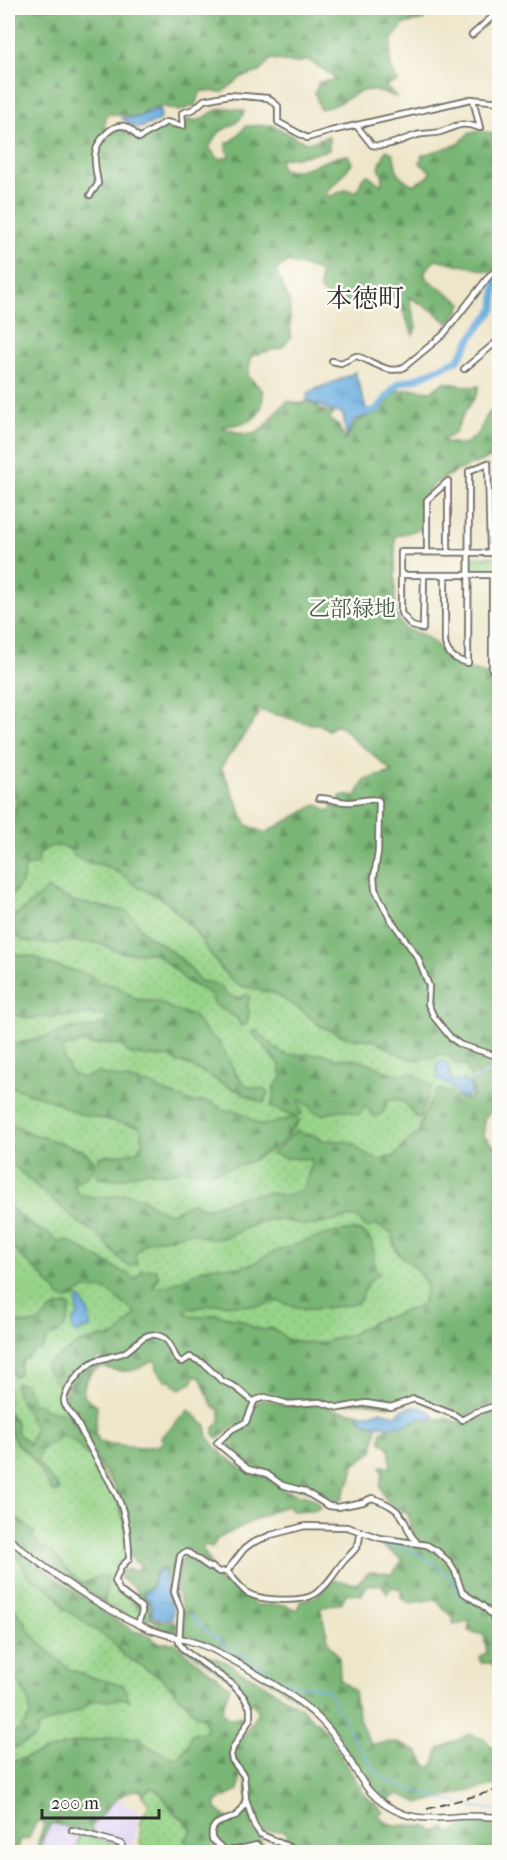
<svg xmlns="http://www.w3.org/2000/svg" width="507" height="1860" viewBox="0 0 507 1860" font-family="'IM FELL French Canon','Noto Serif JP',serif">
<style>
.built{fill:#dfd5f5}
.grass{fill:url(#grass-dots);stroke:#61805a;stroke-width:1.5}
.forest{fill:url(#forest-firs);stroke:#527050;stroke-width:1.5;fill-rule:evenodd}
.park{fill:url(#park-crowns);stroke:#61805a;stroke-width:1.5}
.pitch{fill:#97d489;stroke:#61805a;stroke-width:1.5}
.water{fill:url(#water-ripples);stroke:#4c6c86;stroke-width:1.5}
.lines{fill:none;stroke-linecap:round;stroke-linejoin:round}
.stream{stroke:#6caee0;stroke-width:1.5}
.river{stroke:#6caee0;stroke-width:7}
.minor-casing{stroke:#6f6c62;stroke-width:8}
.tertiary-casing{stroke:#6f6c62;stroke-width:8}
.minor{stroke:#fff;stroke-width:4.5}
.tertiary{stroke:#fff;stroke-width:5}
.rail{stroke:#2b2b2b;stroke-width:1.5;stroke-dasharray:9 4.5;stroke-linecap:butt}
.labels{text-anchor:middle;stroke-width:5;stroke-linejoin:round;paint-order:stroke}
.park-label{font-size:22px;fill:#4b5e47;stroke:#fdfcf7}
.quarter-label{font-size:26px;fill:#2b2b2b;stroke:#fdfcf7}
</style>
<defs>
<pattern id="grass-dots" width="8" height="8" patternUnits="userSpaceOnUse" patternTransform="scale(1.5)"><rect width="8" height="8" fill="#97d489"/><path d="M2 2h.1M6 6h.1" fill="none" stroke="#82b676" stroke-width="1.8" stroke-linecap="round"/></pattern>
<pattern id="forest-firs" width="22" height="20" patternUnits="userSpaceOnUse" patternTransform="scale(1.5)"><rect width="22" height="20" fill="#79b675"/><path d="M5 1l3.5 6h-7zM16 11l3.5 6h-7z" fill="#639460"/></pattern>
<pattern id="park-crowns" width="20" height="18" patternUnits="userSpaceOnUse" patternTransform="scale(1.5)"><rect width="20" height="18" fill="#97d489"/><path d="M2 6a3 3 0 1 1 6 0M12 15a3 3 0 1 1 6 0" fill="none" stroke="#82b676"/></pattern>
<pattern id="water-ripples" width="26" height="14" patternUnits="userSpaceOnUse" patternTransform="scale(1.5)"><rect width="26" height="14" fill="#6caee0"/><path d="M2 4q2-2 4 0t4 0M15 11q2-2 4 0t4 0" fill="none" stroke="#598eb6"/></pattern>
</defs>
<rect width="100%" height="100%" fill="#fdfcf7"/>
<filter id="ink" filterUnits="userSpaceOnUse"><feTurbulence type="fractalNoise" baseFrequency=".0167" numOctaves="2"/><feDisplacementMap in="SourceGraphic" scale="12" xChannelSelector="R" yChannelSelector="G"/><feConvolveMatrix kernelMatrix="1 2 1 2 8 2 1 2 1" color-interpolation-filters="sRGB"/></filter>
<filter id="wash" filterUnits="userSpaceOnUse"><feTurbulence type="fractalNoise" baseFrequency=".008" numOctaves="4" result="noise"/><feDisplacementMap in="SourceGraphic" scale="24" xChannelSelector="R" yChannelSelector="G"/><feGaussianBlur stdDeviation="1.35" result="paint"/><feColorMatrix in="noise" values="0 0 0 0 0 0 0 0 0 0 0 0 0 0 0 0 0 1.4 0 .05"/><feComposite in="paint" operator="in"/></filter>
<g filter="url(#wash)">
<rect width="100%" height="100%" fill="#eee6c9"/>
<path class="built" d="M 116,1800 L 140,1812 L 131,1849 L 119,1845 L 119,1852 L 38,1852 L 38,1842 L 45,1821 L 93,1834 L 91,1827 Z"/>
<path class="grass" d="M 8,751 L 61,846 L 69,849 L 75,856 L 89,863 L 101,864 L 122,874 L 131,881 L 160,897 L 170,905 L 194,930 L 222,970 L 237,985 L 274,993 L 303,1011 L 319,1025 L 348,1038 L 374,1040 L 404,1057 L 414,1059 L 423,1059 L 444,1054 L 451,1058 L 455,1063 L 465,1065 L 471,1077 L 471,1086 L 474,1094 L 470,1099 L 463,1101 L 456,1098 L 451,1092 L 438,1090 C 430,1103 421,1117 419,1132 L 408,1141 L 393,1157 L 385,1158 L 375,1224 L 392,1233 L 396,1251 L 402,1257 L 417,1269 L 427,1285 L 423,1303 L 417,1307 L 373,1322 L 352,1334 L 321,1343 L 306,1343 L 286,1339 L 279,1332 L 273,1329 L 263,1330 L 254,1328 L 242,1320 L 215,1314 L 204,1317 L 136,1314 L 118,1334 L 110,1338 L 103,1337 L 80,1343 L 45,1366 L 65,1390 L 79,1428 L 118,1502 L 125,1526 L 128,1557 L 114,1583 L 140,1610 L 139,1619 L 136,1620 L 101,1602 L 8,1536 Z
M 8,1553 L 20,1560 L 27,1574 L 49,1589 L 58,1597 L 65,1609 L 113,1641 L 123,1655 L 163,1679 L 197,1715 L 203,1717 L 206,1726 L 205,1732 C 192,1736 187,1748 177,1758 C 164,1757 147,1749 140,1738 L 109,1737 L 99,1740 L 83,1741 L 8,1763 Z
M 151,1787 L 162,1795 L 173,1812 L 183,1819 L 192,1830 L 188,1852 L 149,1852 L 140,1843 L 141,1821 L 149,1804 L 142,1795 Z"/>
<path class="forest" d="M 8,8 L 421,8 L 424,20 L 404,24 L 392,39 L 390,64 L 398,81 L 385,86 L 397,97 C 385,94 371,87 359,92 C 344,98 339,107 320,109 L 315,93 L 319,82 L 336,80 C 330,71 317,67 308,60 L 296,63 L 271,59 L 259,72 L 242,77 L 223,92 L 201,91 L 195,105 L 180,111 L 161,106 L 149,110 L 139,117 L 107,114 L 104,127 L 111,133 L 120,128 L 136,139 C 153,134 164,121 182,128 L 185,125 L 185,121 L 191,119 L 196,121 C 203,119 208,115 215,111 C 222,107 237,108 244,111 C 241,123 231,125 221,131 C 216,135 212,142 209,148 L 219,159 L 229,157 L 226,147 L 227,143 L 232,141 L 246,126 L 272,125 L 304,142 L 311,142 L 329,136 L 329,150 L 309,155 L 280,159 L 281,169 C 304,175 326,157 348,155 L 352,163 L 338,181 L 326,192 L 330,197 L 344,190 L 358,191 L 362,178 L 368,175 L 381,185 L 383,177 L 379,167 L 386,150 L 393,153 C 398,172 394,174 413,185 L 428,177 L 431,172 L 420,163 L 422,155 L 459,144 L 468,134 L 479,131 L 499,134 L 499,148 L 491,153 L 490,158 L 499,156 L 499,267 L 491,272 L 436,259 L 424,272 L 427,279 L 462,303 L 458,312 L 448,323 L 432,310 L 409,297 L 416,327 L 413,335 L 398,299 L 382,291 L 364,306 L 338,303 L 320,291 L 320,271 L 287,262 L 276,271 L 289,301 L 291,337 L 283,347 L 251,356 L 248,376 L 263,391 C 264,423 246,423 222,427 C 266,446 261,424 288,401 L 300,404 L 309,401 L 321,410 L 334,413 L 329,419 L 338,425 L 345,440 L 357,421 L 379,412 L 396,391 L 412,389 L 432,391 L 444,382 L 471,387 L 479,386 L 477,394 L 462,417 L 455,433 L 442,441 L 464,445 L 479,433 L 486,417 L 499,400 L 499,454 C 479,463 442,474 428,490 L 429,492 L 421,499 L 421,529 L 395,536 L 395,614 L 405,629 L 424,635 L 440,648 L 453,664 L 499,678 L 499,1068 L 494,1068 L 471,1077 L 465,1065 L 455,1063 L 451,1058 L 444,1054 L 423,1059 L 414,1059 L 404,1057 L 374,1040 L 348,1038 L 319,1025 L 303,1011 L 274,993 L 237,985 L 222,970 L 194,930 L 170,905 L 160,897 L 138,887 L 122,874 L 101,864 L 89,863 L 74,856 L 69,848 C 56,844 50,845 39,854 L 39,863 L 25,868 L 22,883 L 11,896 L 8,896 L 8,824 L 15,813 L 17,798 L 10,785 L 8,783 L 8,630 L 10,622 L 8,608 ZM 255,709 L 311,724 L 319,724 L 329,730 L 334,726 L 342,727 L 357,743 L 368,750 L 392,772 L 365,780 L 356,796 L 340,796 L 339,809 L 332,803 L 332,809 L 327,811 L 318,804 L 265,833 L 247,825 L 221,767 L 259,714 Z
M 47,889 L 72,901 L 126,911 C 136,918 139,929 148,936 C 152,939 157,941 161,944 C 175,953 191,967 199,981 C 210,982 221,984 226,994 L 237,998 L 246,995 L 250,997 L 247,1005 L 249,1011 L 247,1024 L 241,1026 L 237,1018 L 215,1005 L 211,996 L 206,991 L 185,981 L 178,972 L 154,953 L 122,953 L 100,943 L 65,941 L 51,944 L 23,941 L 19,937 L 11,937 L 8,940 L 8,918 L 21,912 Z
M 8,953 L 36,957 L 45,963 L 90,975 L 98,982 L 116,986 L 133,997 L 148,1001 L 156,1001 L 175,1010 L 193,1016 L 211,1037 L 219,1041 L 235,1072 L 243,1083 L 250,1087 L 263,1089 L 268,1093 L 264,1103 C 252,1101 245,1092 233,1089 L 187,1064 L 177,1062 L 170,1057 L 132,1055 L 121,1046 L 112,1044 L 102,1043 L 93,1045 L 81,1042 L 72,1046 L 63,1047 L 64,1059 L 72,1074 L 83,1078 L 98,1073 L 152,1085 C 156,1089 188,1101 195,1102 C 200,1102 204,1101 209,1102 C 216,1104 220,1108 226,1110 C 230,1111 233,1110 236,1110 C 246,1113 255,1126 265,1125 C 274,1123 283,1121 292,1117 L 300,1120 L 282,1142 L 260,1156 L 247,1163 L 210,1173 L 182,1169 L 165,1174 L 148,1171 L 114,1180 L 99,1178 L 97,1173 L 99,1157 C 113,1153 123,1156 137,1151 L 143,1141 L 140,1127 L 79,1114 L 48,1099 L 16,1089 L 8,1082 L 8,1046 L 46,1037 L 72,1028 L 94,1027 L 107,1022 L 106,1016 L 75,1015 L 30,1019 L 8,1014 Z
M 256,1030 L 278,1050 L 286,1055 L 325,1054 L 336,1059 L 345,1058 L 367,1062 L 385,1071 L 391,1072 L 399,1075 L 408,1073 L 416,1075 L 432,1086 L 420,1117 L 417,1118 C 405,1108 408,1095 388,1101 C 385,1109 385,1115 374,1116 L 365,1105 L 363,1111 L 357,1115 C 341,1106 338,1110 324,1115 L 315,1112 L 309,1105 L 305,1104 L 302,1100 L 299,1101 L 302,1114 L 295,1116 L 271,1107 C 272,1100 276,1094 274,1087 L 282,1078 L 280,1064 C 267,1055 263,1042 251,1033 Z
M 494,1071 L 499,1071 L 499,1105 L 484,1118 L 484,1136 L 491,1144 L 499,1147 L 499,1402 C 488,1407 474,1408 465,1418 L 461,1418 L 414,1398 L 390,1406 L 363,1402 L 332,1405 L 317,1400 L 282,1401 L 262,1395 L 254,1399 L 246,1421 L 228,1430 L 218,1439 L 214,1435 L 214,1428 L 220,1421 L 220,1410 L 213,1407 L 200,1377 L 195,1376 L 192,1383 L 180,1389 L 173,1385 L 172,1380 L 165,1380 L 157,1370 L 156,1361 L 151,1361 C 135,1373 124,1374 105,1367 L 107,1361 L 98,1358 L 65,1390 L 59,1387 L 44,1366 L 80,1343 L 103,1337 L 110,1338 L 118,1334 L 136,1314 L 107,1290 L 84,1289 L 74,1297 L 66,1299 L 59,1297 L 56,1290 C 48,1286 48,1282 43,1276 C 31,1265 18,1255 8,1243 L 8,1205 L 33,1227 L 48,1233 L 60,1243 L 67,1240 L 121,1271 L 127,1273 L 133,1279 L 137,1278 L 142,1270 L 156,1269 L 159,1277 L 153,1287 C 174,1288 190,1273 209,1267 C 221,1264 234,1269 245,1266 C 254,1265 262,1258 270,1254 C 287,1247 347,1224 362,1232 C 376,1239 373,1255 375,1268 L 380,1274 C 368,1278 365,1290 360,1301 L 351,1305 L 313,1309 L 303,1309 L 278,1301 L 259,1306 L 218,1304 L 184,1310 L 192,1317 L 204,1317 L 215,1314 L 242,1320 L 254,1328 L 263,1330 L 272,1328 L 279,1332 L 286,1339 L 306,1343 L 321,1343 L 352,1334 L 373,1322 L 417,1307 L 423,1303 L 427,1285 L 417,1269 L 402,1257 L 396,1250 L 392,1233 L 375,1224 L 369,1228 L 363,1225 L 358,1217 C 341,1216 325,1227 308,1225 C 296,1224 277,1217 266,1220 C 248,1225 234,1237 215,1239 C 206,1240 200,1235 193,1233 C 185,1232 177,1236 170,1238 C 151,1240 146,1238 135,1255 L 137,1264 L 129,1266 L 124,1263 L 97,1234 L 79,1223 L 8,1161 L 8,1121 L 27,1132 L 82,1150 L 95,1161 C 94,1178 85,1175 74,1184 L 78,1194 C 86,1195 94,1198 102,1197 C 114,1196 128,1192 140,1197 C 146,1200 157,1209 164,1212 C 177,1216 185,1203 194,1202 L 204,1209 L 243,1196 L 269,1193 L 288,1196 L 304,1188 L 312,1163 L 311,1159 L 286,1158 L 270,1154 L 285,1142 L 297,1130 L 302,1134 L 314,1135 L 322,1140 L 346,1141 L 354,1144 L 363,1153 L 379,1160 L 393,1157 L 408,1141 L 419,1132 C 421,1117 430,1103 438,1090 C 443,1091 449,1091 452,1094 C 460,1098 461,1101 470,1099 L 474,1094 L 471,1081 Z
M 8,1298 C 12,1305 15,1312 12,1320 C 22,1324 32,1327 41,1320 C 45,1317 47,1312 52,1309 C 56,1307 61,1306 66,1305 L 71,1308 C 65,1328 67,1329 47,1338 L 44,1346 L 39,1351 L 35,1350 C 25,1360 20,1359 19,1374 L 14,1377 L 11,1367 L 8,1363 Z
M 97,1362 L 105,1362 L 103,1367 L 94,1370 L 87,1379 L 83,1390 L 85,1397 L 97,1405 L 95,1436 L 98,1437 L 98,1442 C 113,1444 152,1451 163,1443 L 161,1437 L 189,1410 L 206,1426 L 208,1437 L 223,1455 L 250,1474 L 265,1477 L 284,1490 L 312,1498 L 321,1506 L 317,1510 L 292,1511 L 287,1506 L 274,1510 L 217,1539 L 212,1547 L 206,1545 L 202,1548 L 212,1565 L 210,1566 L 188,1548 C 187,1548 181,1551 180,1553 C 172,1562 172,1590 175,1601 L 171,1602 L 165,1584 L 166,1574 L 164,1569 L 159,1569 L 154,1575 L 151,1587 L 143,1592 L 143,1596 L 149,1602 L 150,1612 L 152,1618 L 164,1622 L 173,1621 L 177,1626 L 176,1635 L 158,1629 L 157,1623 L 151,1619 L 141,1623 L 143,1614 L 132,1598 L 137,1594 L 135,1588 L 120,1578 L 121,1572 L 129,1569 L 136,1571 L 141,1565 L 135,1562 L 131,1557 L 118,1493 L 65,1405 C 64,1387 84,1371 97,1362 Z
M 17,1383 L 22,1383 L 31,1393 L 32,1401 L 27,1401 L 28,1405 L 41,1404 L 45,1410 L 67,1413 L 78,1427 L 88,1455 L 87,1457 C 77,1445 77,1438 59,1436 L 55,1442 L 43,1447 L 37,1461 L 59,1489 L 58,1492 L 53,1492 L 30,1455 L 18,1445 L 13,1437 L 8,1423 L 8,1411 L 16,1422 L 18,1433 L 29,1444 L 35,1428 L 20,1401 L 15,1387 Z
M 263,1399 L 288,1406 L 322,1404 L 336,1410 L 359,1413 L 358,1418 L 364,1423 L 377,1426 L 373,1451 L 354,1465 L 351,1480 L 346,1487 L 342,1499 L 336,1501 L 318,1494 L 317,1488 L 311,1486 L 306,1490 C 268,1483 251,1467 225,1441 L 226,1437 L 247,1423 L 255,1403 Z
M 499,1408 L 499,1669 L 496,1671 L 491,1663 L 481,1663 L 480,1657 L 487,1652 L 484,1635 L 468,1631 L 470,1620 L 461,1624 L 454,1624 L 452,1616 L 435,1599 L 410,1603 L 401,1598 L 401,1589 L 392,1587 L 387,1593 L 381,1584 L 366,1586 L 362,1595 L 347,1593 L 341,1603 L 320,1607 L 329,1643 L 339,1658 L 340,1679 L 354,1691 C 357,1715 359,1723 371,1744 L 395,1742 L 418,1752 L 427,1767 L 433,1766 L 439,1749 L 470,1734 L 484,1739 L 492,1747 L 499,1746 L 499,1784 L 420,1803 L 399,1794 L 386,1801 L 369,1786 L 358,1773 L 335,1730 L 320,1713 L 221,1650 L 197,1640 L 181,1636 L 182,1607 L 176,1588 L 180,1563 L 183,1558 L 189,1555 L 208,1567 L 212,1574 L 221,1583 L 229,1582 L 233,1585 L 256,1605 L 285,1605 L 297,1610 L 301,1600 L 316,1597 L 330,1582 L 335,1580 L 356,1584 L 370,1572 L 392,1574 L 403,1560 L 382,1546 L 385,1540 L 409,1542 L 418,1548 L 422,1543 C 411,1534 410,1527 408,1514 C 399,1509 386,1504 383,1494 C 382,1491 382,1488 380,1485 L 383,1474 L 381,1466 L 391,1467 L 389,1447 L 381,1442 L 381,1432 L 394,1425 L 406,1425 L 419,1418 L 430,1420 L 445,1418 L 456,1422 L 466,1422 L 476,1421 Z
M 8,1501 L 9,1512 L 34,1532 L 34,1536 L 31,1536 L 31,1538 L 37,1542 L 38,1546 L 51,1551 L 67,1570 L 82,1584 L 98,1576 L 108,1576 C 108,1586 104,1594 105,1603 L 66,1581 L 8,1536 Z
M 8,1540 L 54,1577 L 96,1605 L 102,1612 L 134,1631 L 149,1635 L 154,1641 L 161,1643 L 175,1643 L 184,1652 L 230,1687 L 223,1706 L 222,1713 L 230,1719 L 241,1716 L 245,1718 L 246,1722 L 231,1747 L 229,1754 C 238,1769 243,1772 238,1790 L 216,1802 L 216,1809 L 232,1821 L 239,1816 L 246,1804 L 254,1829 L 266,1849 L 278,1847 L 294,1852 L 188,1852 L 185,1840 L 192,1830 L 183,1819 L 173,1812 L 162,1795 L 151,1787 L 142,1795 L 142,1791 C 122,1785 103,1814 91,1827 L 93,1834 L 52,1823 C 45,1833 40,1840 42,1852 L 38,1852 L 38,1842 L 45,1822 L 37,1821 L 29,1838 L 19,1840 L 17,1850 L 13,1852 L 8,1848 L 8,1763 L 69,1744 L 83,1741 L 99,1740 L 109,1737 L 120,1736 L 128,1739 L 137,1737 L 140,1738 L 144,1744 L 169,1757 L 177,1758 L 187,1748 L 191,1735 L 205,1732 L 206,1726 L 203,1717 L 197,1715 L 163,1679 L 123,1655 L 112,1641 L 65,1609 L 58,1597 L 49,1589 L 27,1574 L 20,1560 L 8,1553 Z
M 8,1604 L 12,1606 L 24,1620 L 27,1628 L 45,1648 L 69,1669 L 93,1678 L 123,1685 L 130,1700 L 121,1698 C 112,1704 103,1698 93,1701 C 88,1702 83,1709 78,1711 C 66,1716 50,1721 39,1727 L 35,1738 L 8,1751 L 8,1733 L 15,1733 L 24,1725 L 31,1715 L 28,1699 L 8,1663 Z
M 182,1646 L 231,1664 L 240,1672 L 252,1677 L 301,1708 L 325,1729 L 364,1794 C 369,1800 382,1809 384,1812 L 378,1815 C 389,1832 414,1821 430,1828 L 432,1832 L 445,1828 L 449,1833 C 456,1833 456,1830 462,1827 C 473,1820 487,1819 499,1820 L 499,1852 L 328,1852 C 306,1849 296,1854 285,1831 C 278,1830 268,1833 262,1830 C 247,1823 248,1790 245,1776 C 243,1768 236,1763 233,1756 C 237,1738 252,1727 258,1710 L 233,1682 Z"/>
<path class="park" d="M 472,557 L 499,557 L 499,573 L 472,573 Z"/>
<path class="pitch" d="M 80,1835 L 119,1845 L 118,1852 L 72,1852 L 72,1849 L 76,1849 Z"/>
<path class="water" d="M 160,108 L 161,118 L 159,120 C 137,130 141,132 121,118 L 135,118 Z
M 355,372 L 368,415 L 355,420 L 346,436 L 343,414 L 319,406 L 307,400 L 308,393 C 323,385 341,381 355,372 Z
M 439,1061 L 447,1063 L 452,1081 C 466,1080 468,1079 472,1093 L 467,1095 L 466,1099 C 458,1097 456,1092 450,1086 C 447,1083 441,1081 437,1079 L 438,1074 L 437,1064 Z
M 79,1298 L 82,1300 L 89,1314 L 90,1328 L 77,1333 L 73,1331 L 72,1323 L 78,1315 L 77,1302 Z
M 415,1406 C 423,1408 433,1411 435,1419 C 430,1420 427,1417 421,1418 C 414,1418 411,1424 405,1425 C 391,1428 368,1426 359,1417 L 360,1414 L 370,1414 L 379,1411 L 396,1415 L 403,1409 Z
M 160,1570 L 163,1570 C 167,1583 165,1596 173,1607 L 172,1618 C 165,1621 158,1619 152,1615 L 151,1602 L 144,1595 L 146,1591 L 152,1588 L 156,1574 Z"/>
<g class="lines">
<path class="stream" d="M 467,1083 L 495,1070 L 500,1070
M 383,1542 L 391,1547 L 401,1547 L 420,1554 L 433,1563 L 450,1577 L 460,1596 L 463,1599 L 469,1599
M 477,1599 L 497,1610 L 500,1616
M 190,1614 C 207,1638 258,1666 284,1681 C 298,1688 314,1684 328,1690 L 354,1739 L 373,1767 L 383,1778 L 405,1788 L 472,1807 L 500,1810"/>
<path class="river" d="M 367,412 L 377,410 L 393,389 L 400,383 L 415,379 L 458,360 L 473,335 L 494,309 L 496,281 L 500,277
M 8,1851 L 9,1852"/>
</g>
</g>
<g filter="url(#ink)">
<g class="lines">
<defs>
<path id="minor" d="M 472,35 L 500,10
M 356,125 L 372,145 C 387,148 403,139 417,135 C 425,133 433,134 440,132 C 459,126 459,121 480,128 L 473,99
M 90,195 L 98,184 C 97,175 94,165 95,155 C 96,143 110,124 124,126 C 130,127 135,134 139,138 L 166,122 L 183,126 L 182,113 L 194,109 L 204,100 L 229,95 L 268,98 L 278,106 L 278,122 L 307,138 L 331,131 L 471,99 L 500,102
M 332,361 L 341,363 L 356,356 C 371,360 388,375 403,368 L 443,335 L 490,275 L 500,269
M 464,369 L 500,339
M 448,481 L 448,553
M 427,552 L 427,500 L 448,481
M 401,575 L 500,575
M 424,575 L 423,629 L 412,626 L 401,613 L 401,552 L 500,553
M 445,575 L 445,643 C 448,656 456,660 468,663 L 469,471 L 488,463 L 490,553
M 492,575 L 492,670 L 500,673
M 319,798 C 329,798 338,802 348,802 C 359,802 367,798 378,800 L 379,802 L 378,852 L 374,877 L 375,889 L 389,917 L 418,958 L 429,986 L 428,1004 L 434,1017 L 451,1038 L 461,1045 L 500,1057
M 416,1541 C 410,1536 409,1531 406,1524 C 400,1509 387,1503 372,1498 L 363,1502 L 338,1507 L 329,1506 L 304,1491 L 282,1485 L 267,1474 L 248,1469 L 217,1443 L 231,1430 L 246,1422 L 254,1402 L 256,1400 L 265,1397 L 288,1404 L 320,1402 L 339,1408 L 366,1403 L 391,1407 L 414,1399 L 455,1415 L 462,1420 L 476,1412 L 500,1404
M 227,1571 C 233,1578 239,1586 246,1592 C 259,1601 302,1603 315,1594 C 327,1587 334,1573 343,1562 C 354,1549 360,1550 360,1531
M 138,1624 L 142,1612 L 141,1607 L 120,1591 L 115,1581 L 121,1567 L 129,1559 C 129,1536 126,1512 115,1492 C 110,1481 103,1471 97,1460 C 89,1447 83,1433 75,1419 C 72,1414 63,1406 64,1400 C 65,1388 84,1366 95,1361 C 100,1359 107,1358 112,1356 C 117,1355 122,1354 125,1352 C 135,1347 143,1332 156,1335 C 175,1338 171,1360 182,1362 L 190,1357 L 203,1363 L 221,1380 L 235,1387 L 254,1402
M 246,1799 C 244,1804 243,1810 239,1813 C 229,1824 209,1817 212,1839 L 224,1850 L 236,1850 L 257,1845 L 263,1852
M 72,1830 L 122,1844 L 120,1852
M 312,1852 L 298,1851 L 269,1838 L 260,1834 L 254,1825 L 246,1799 L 244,1776 L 232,1760 L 231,1755 L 233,1748 L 250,1719 L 250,1708 L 244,1697 L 231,1683 L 185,1651 L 179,1643 L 181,1610 L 174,1592 L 180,1556 L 185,1552 L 189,1553 L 209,1567 L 212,1567 L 219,1572 L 227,1571 L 244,1549 L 252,1543 L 271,1535 L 305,1526 L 347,1527 L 380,1538 L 427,1545 L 437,1551 L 450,1563 L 455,1571 L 462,1592 L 483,1606 L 493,1616 L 500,1646"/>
<path id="tertiary" d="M 8,1538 C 51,1573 93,1604 144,1627 C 167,1637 192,1639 214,1650 C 250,1670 301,1696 327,1727 C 356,1759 357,1797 404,1814 C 424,1821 447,1817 468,1816 C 478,1816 489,1817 500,1817"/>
</defs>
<use href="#minor" class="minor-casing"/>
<use href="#tertiary" class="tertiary-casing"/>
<use href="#minor" class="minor"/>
<use href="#tertiary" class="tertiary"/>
<path class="rail" d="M 427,1809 L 500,1789"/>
</g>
</g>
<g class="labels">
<g class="park-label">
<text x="352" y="616">乙部緑地</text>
</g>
<g class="quarter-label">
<text x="365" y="307">本徳町</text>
</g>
</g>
<rect width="507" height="1860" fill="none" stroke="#fdfcf7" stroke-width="30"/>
<path d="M42 1809v9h117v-9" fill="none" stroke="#2b2b2b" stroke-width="3"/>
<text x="51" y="1809" font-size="18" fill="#2b2b2b" stroke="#fdfcf7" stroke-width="4.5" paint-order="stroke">200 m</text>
</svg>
